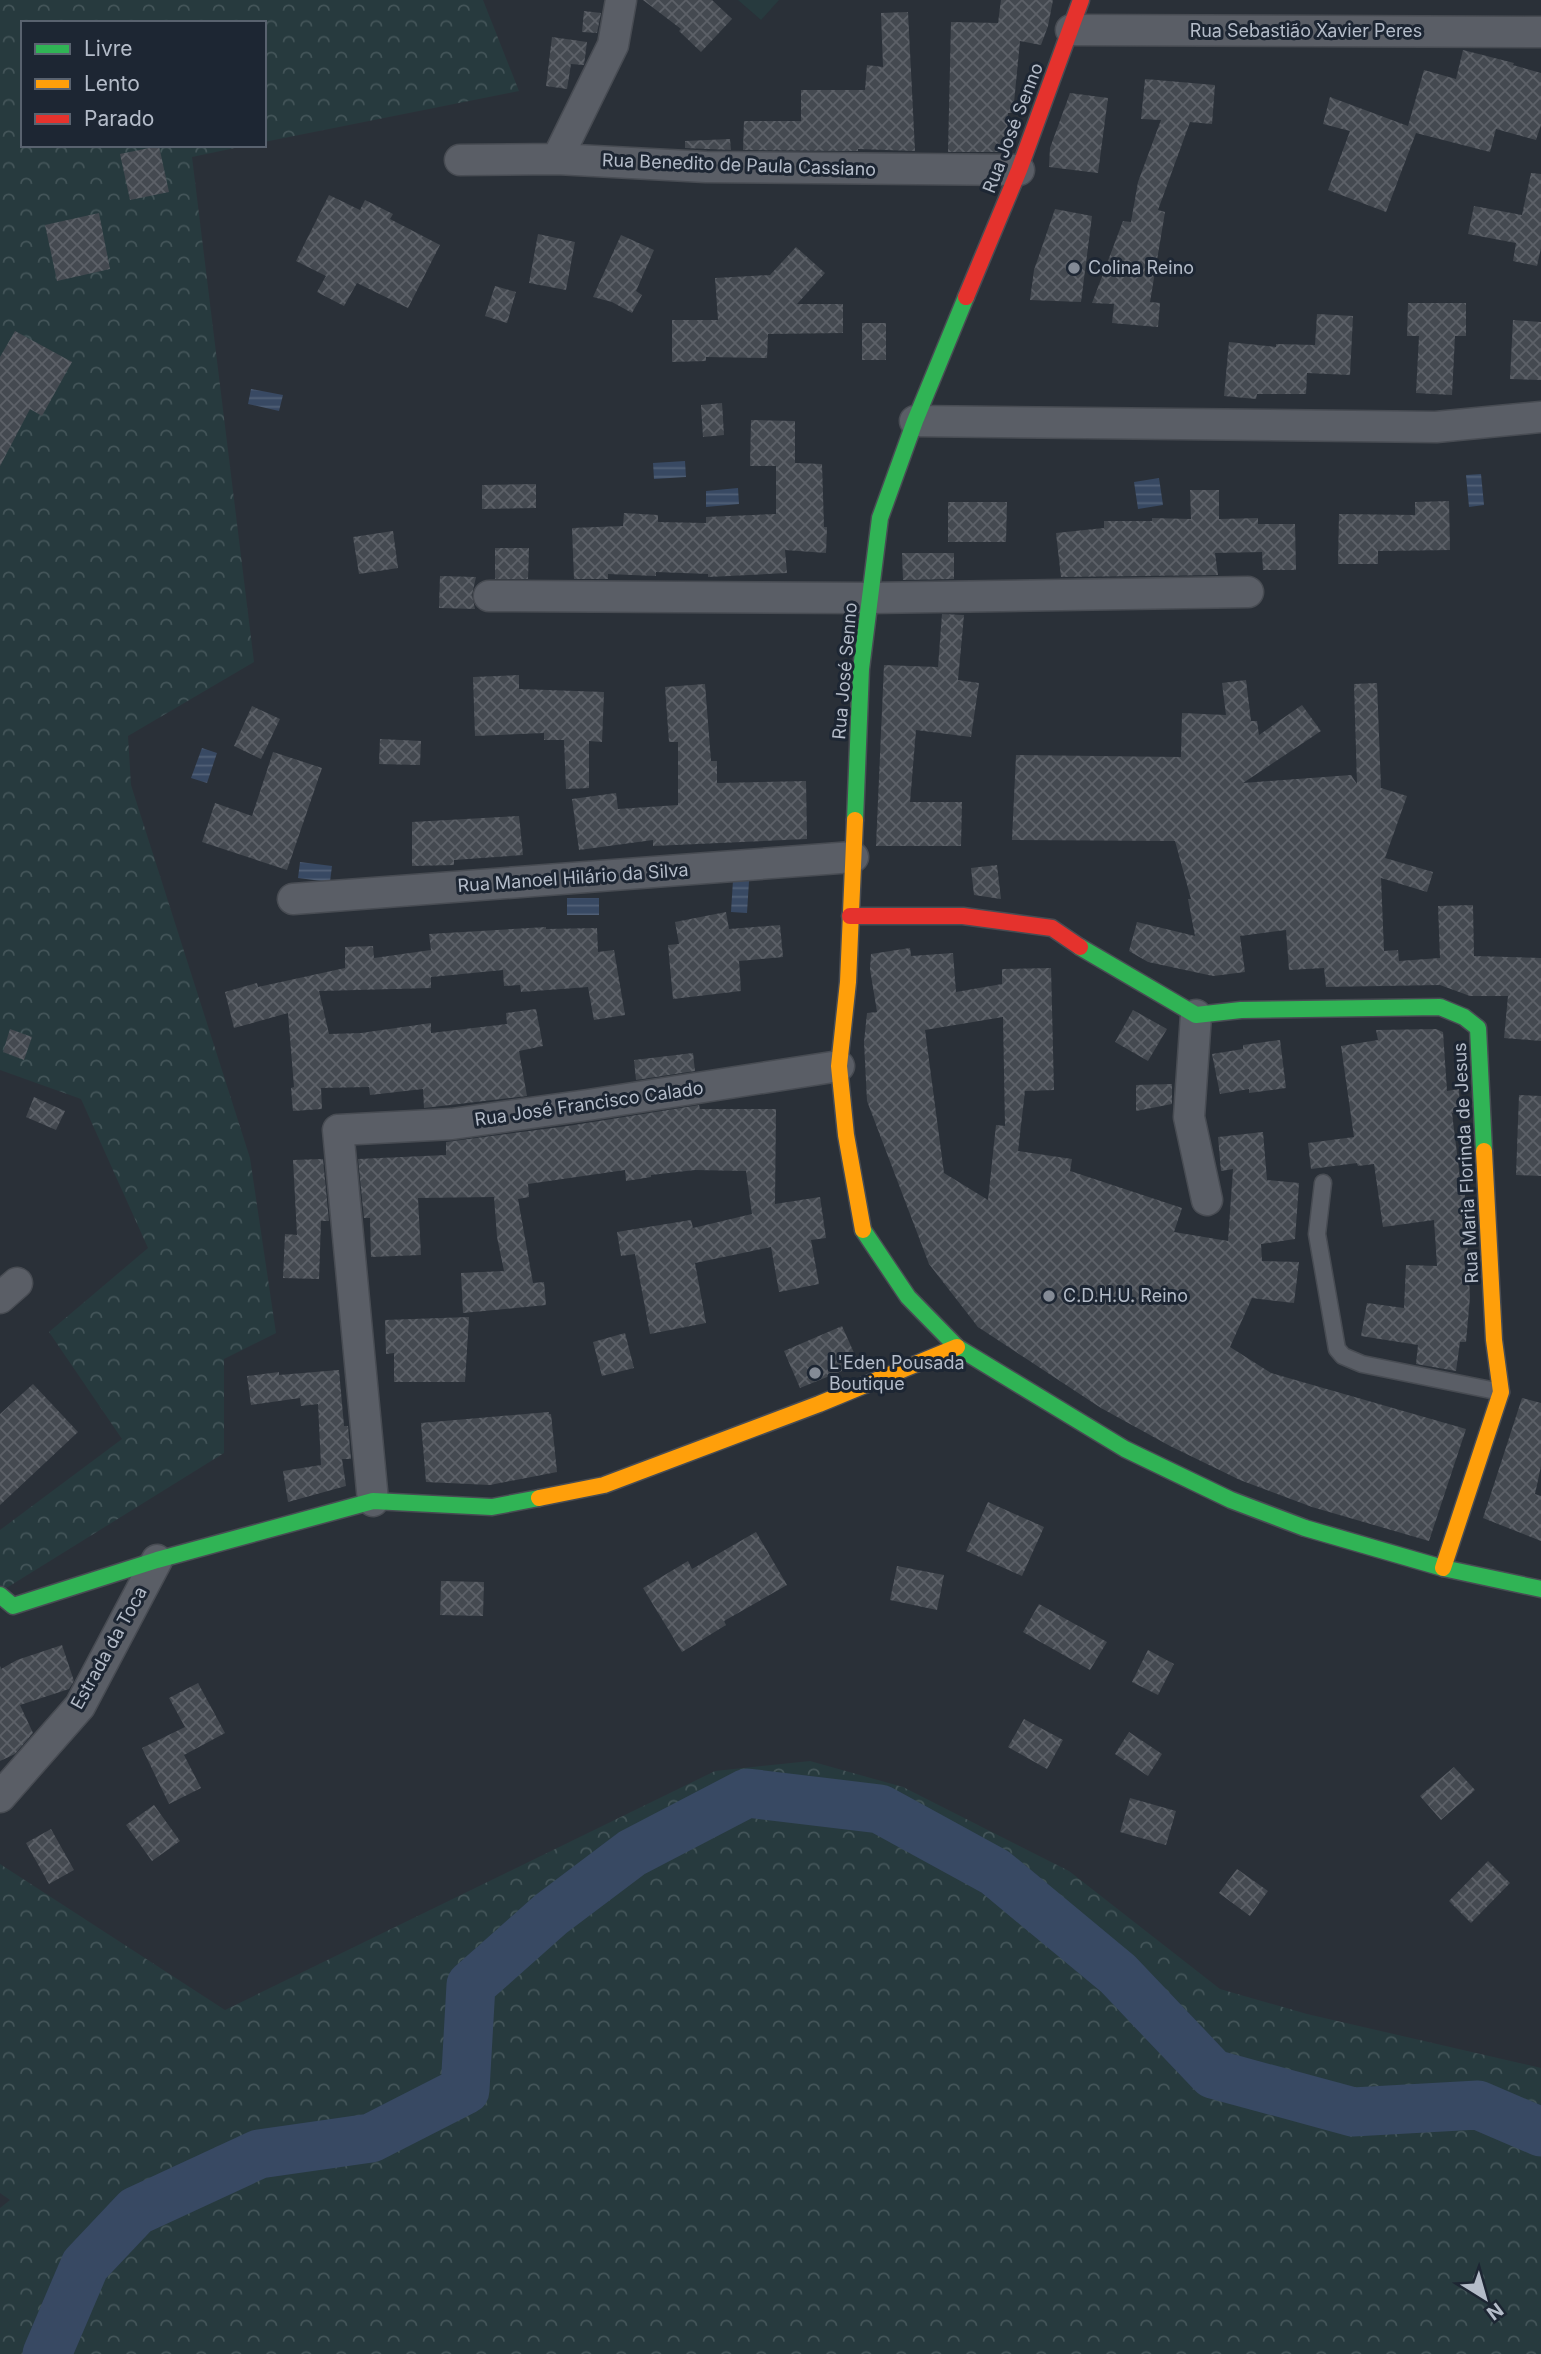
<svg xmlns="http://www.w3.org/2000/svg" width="1541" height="2354" viewBox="0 0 1541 2354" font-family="Inter,sans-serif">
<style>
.forest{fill:url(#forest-crowns)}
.pitch{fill:#273a3e}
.water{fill:url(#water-rules)}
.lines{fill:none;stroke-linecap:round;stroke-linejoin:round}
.river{stroke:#384963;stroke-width:49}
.building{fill:url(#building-cross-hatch);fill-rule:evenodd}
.lane-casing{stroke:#484c53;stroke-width:19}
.street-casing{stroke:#484c53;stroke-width:33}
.fast-casing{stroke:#484c53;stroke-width:19}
.slow-casing{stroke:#484c53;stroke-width:19}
.jam-casing{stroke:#484c53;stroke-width:19}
.lane{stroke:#5a5e66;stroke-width:16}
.street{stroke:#5a5e66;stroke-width:30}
.fast{stroke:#30b455;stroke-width:16}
.slow{stroke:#ff9f0a;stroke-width:16}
.jam{stroke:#e5322d;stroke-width:16}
.poi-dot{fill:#848b96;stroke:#1d2633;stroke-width:2.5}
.labels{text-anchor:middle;stroke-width:6;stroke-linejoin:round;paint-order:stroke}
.street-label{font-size:18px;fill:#b4bcc9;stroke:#1d2633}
.poi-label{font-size:18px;fill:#b4bcc9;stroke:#1d2633;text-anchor:start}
</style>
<defs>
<pattern id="forest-crowns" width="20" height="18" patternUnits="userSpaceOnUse" patternTransform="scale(1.75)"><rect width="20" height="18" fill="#273a3e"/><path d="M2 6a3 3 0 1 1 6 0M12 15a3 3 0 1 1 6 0" fill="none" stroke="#445559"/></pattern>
<pattern id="water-rules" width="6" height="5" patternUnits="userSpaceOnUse" patternTransform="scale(1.75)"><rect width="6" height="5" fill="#384963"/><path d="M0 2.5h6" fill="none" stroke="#526178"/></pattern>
<pattern id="building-cross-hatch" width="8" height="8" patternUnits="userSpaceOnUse" patternTransform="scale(1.75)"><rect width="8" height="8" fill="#444950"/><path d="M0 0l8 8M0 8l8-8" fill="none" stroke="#5d6168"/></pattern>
</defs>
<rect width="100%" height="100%" fill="#2a3038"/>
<path class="forest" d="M 0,0 L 483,0 L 519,91 L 264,142 L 264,23 L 23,23 L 23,145 L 249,145 L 192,157 L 254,662 L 128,736 L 131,785 L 250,1158 L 276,1333 L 224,1359 L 224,1453 L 0,1592 L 0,1530 L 122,1439 L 49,1332 L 148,1248 L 81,1099 L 0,1070 Z
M 810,1761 L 903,1787 L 1069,1871 L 1220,1989 L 1307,2014 L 1541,2068 L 1541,2354 L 0,2354 L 0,2208 L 10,2200 L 0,2193 L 0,1864 L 225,2010 L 715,1771 Z"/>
<path class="pitch" d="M 738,0 L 779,0 L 761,20 Z"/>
<path class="water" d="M 251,389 L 283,395 L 279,411 L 248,404 Z
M 685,461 L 686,477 L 654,479 L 653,463 Z
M 1481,474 L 1484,505 L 1469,507 L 1466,475 Z
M 1159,478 L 1163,505 L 1138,509 L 1134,482 Z
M 738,488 L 739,504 L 706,507 L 706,491 Z
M 202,748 L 217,753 L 207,783 L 191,778 Z
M 300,862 L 332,866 L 330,882 L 298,878 Z
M 733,880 L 749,881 L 747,913 L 731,912 Z
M 567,898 L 599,898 L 599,915 L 567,915 Z"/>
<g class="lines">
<path class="river" d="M 47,2354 L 85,2265 L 136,2211 L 259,2154 L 371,2138 L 465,2090 L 471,1985 L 551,1914 L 632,1853 L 747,1793 L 880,1809 L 995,1872 L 1118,1974 L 1213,2074 L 1353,2112 L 1478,2105 L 1541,2132"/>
</g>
<path class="building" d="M 643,0 L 712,0 L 732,19 L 701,52 L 679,31 L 681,29 Z
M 1001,0 L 1053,0 L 1048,26 L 1041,45 L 1020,41 L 1013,113 L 1008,113 L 1007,138 L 1002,152 L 948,152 L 951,22 L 998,23 Z
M 584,11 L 601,13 L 597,33 L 582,32 Z
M 908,12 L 915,151 L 858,149 L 858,151 L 743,150 L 744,121 L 801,121 L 801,90 L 865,90 L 867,65 L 883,67 L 881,13 Z
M 552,37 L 587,42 L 584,65 L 571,64 L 567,89 L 546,86 Z
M 1463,50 L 1514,63 L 1513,65 L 1541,73 L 1541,125 L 1536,140 L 1496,129 L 1490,152 L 1416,133 L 1386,212 L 1328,190 L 1350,131 L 1323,124 L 1330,97 L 1408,126 L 1424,70 L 1456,79 Z
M 1145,79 L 1215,85 L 1212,124 L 1190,122 L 1158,210 L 1165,212 L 1150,302 L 1160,303 L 1158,327 L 1112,323 L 1114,304 L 1092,303 L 1123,221 L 1131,222 L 1138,182 L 1161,120 L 1141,119 Z
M 1070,93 L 1108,98 L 1098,173 L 1049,167 L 1050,148 Z
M 730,139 L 731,150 L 685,148 L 685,141 Z
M 159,146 L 169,192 L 130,200 L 120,154 Z
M 1531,173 L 1541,174 L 1541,248 L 1537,266 L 1513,261 L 1516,243 L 1468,234 L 1474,206 L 1522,215 Z
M 329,195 L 360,210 L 365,200 L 393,214 L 390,219 L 440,245 L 408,308 L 357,283 L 344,306 L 317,292 L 326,276 L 296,261 Z
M 1055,209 L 1092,216 L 1081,302 L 1030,300 L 1034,270 Z
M 99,213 L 110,269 L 57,281 L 45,225 Z
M 538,234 L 575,242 L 566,290 L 529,283 Z
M 621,235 L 654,250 L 636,291 L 642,295 L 632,313 L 612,302 L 593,297 Z
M 796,247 L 825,273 L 797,304 L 843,304 L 843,333 L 768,334 L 767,358 L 706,357 L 706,361 L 672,362 L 672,320 L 718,320 L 715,278 L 770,275 Z
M 495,286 L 516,292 L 507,323 L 485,316 Z
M 1408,303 L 1466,303 L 1466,336 L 1455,336 L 1452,395 L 1416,393 L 1419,336 L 1407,336 Z
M 1317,314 L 1353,316 L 1350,375 L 1307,373 L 1306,394 L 1257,394 L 1256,399 L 1224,396 L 1229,342 L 1276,347 L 1276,344 L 1315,345 Z
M 1513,320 L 1541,322 L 1541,380 L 1510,379 Z
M 862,323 L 886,323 L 886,360 L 862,360 Z
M 15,331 L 72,362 L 42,416 L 30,409 L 0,466 L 0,357 Z
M 722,403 L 724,435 L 703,437 L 701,405 Z
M 751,420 L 795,421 L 795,463 L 822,464 L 824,527 L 827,527 L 826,553 L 785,550 L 787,573 L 708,577 L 708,574 L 656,572 L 656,576 L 608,574 L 608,579 L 574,579 L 572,528 L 623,526 L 624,513 L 658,515 L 658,522 L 706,523 L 706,517 L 776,514 L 776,466 L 750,466 Z
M 536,484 L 536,508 L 482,509 L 482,485 Z
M 1190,490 L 1219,490 L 1219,519 L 1258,518 L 1258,524 L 1295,524 L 1296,570 L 1263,570 L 1262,552 L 1215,553 L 1218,575 L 1061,577 L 1056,533 L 1104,528 L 1104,521 L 1152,521 L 1152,518 L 1191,519 Z
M 1449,501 L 1450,550 L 1378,551 L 1378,564 L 1338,564 L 1339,514 L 1415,515 L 1415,502 Z
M 948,502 L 1007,502 L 1006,542 L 948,542 Z
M 393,531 L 398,568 L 359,574 L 353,537 Z
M 495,548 L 529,548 L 528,579 L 495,579 Z
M 902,553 L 954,553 L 954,579 L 903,580 Z
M 440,576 L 476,577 L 472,595 L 475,609 L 439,608 Z
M 942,614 L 964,615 L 958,680 L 979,683 L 971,737 L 916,730 L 910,802 L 962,802 L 961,846 L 876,846 L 884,665 L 938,667 Z
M 519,675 L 519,689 L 604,692 L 602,742 L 589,741 L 589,788 L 566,789 L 564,740 L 544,740 L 544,733 L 475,736 L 473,677 Z
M 1246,680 L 1251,721 L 1257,721 L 1259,735 L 1302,705 L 1321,731 L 1243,783 L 1351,775 L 1357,784 L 1354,684 L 1377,683 L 1381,788 L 1407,796 L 1385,858 L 1433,872 L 1427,892 L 1381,878 L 1384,951 L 1398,950 L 1399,961 L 1440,958 L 1438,906 L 1473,905 L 1474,956 L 1541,958 L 1541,1041 L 1504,1038 L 1508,996 L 1470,996 L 1440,985 L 1326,987 L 1324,968 L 1289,970 L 1286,930 L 1240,936 L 1245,972 L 1213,976 L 1148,962 L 1129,951 L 1137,922 L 1195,936 L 1188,899 L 1191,899 L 1175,841 L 1012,840 L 1016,755 L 1181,757 L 1182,713 L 1226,715 L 1222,683 Z
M 705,684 L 711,761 L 717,761 L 717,783 L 806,781 L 807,839 L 653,846 L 653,840 L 579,850 L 572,799 L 616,793 L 618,809 L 678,805 L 678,742 L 669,742 L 665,687 Z
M 252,706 L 280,719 L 261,759 L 234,746 Z
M 380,739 L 421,741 L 420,765 L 379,764 Z
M 273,752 L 322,768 L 287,870 L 202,842 L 215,803 L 252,816 Z
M 519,816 L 523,855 L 454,860 L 454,865 L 412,866 L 412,822 Z
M 997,865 L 1001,899 L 974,895 L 971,868 Z
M 726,912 L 729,929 L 780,925 L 783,957 L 739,961 L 741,991 L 673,999 L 668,945 L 679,944 L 675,922 Z
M 546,927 L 546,929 L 597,928 L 598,952 L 614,950 L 625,1015 L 594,1020 L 588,987 L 521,992 L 520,985 L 504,986 L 503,970 L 431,977 L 431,988 L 319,991 L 329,1034 L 361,1033 L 431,1023 L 431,1033 L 507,1024 L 506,1013 L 536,1009 L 543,1046 L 519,1051 L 527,1096 L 424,1108 L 423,1089 L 370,1095 L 369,1087 L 321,1088 L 322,1109 L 293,1111 L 291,1088 L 294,1087 L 288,1013 L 234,1028 L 225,992 L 257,983 L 258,987 L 345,968 L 345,947 L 373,946 L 374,958 L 431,950 L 429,934 Z
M 910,948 L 911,956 L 953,953 L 956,992 L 1002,984 L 1002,969 L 1051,968 L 1054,1090 L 1025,1091 L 1018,1151 L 1072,1159 L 1070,1171 L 1182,1208 L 1174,1232 L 1228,1241 L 1233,1169 L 1221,1171 L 1218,1137 L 1263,1132 L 1267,1180 L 1299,1183 L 1295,1239 L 1261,1244 L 1262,1261 L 1299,1262 L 1294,1303 L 1252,1298 L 1230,1347 L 1271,1373 L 1466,1429 L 1429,1541 L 1312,1507 L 1240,1480 L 1170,1446 L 1101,1408 L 978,1327 L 929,1264 L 867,1101 L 864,1042 L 867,1013 L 877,1012 L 870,969 L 871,954 ZM 1003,1017 L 1005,1126 L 996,1125 L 988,1200 L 944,1173 L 925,1030 Z
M 1133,1010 L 1167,1029 L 1148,1061 L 1115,1042 Z
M 10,1029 L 32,1037 L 24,1060 L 3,1052 Z
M 1436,1029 L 1443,1032 L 1447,1091 L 1459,1089 L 1460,1111 L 1452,1113 L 1460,1178 L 1464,1177 L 1470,1297 L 1466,1342 L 1460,1342 L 1456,1371 L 1416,1364 L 1418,1345 L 1361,1336 L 1367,1303 L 1404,1308 L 1406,1265 L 1437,1266 L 1434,1220 L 1383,1227 L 1374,1164 L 1358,1166 L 1357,1163 L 1311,1169 L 1308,1143 L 1354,1137 L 1341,1046 L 1378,1040 L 1376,1030 Z
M 1280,1040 L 1286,1088 L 1249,1093 L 1249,1089 L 1220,1094 L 1212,1054 L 1243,1049 L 1243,1045 Z
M 693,1053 L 695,1071 L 636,1080 L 634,1060 Z
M 1172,1084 L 1172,1104 L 1136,1111 L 1136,1085 Z
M 1519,1095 L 1541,1096 L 1541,1176 L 1516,1175 Z
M 34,1097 L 65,1111 L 56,1130 L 26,1117 Z
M 699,1105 L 700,1109 L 776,1109 L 775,1204 L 820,1197 L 826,1238 L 811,1240 L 819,1284 L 779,1292 L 771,1247 L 695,1263 L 706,1323 L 650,1334 L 635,1254 L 621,1256 L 617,1232 L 691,1220 L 693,1228 L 752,1214 L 746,1171 L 695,1170 L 651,1175 L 651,1177 L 626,1181 L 625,1170 L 528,1184 L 529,1197 L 518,1199 L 533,1283 L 544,1282 L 546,1305 L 463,1313 L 461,1273 L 504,1271 L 497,1237 L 494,1197 L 418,1198 L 421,1255 L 371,1257 L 370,1218 L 364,1218 L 358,1159 L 446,1155 L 446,1142 L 568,1126 Z
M 323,1159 L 329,1221 L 321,1221 L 319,1279 L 283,1278 L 285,1234 L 297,1235 L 293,1160 Z
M 469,1317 L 465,1382 L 394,1382 L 394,1353 L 386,1354 L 385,1320 Z
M 842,1326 L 859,1364 L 800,1388 L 784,1351 Z
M 625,1333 L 634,1368 L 602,1376 L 593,1342 Z
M 339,1370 L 344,1426 L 348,1426 L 351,1459 L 342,1459 L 346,1486 L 288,1502 L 283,1471 L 321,1465 L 318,1404 L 301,1406 L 300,1398 L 251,1405 L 247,1376 L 279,1372 L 279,1375 Z
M 33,1384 L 78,1432 L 0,1505 L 0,1414 Z
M 1522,1398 L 1541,1403 L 1541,1466 L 1535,1494 L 1541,1496 L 1541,1541 L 1483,1518 Z
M 549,1412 L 549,1414 L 551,1414 L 557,1472 L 490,1485 L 426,1482 L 421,1423 Z
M 988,1502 L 1044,1527 L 1022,1576 L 966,1551 Z
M 756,1532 L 787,1585 L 724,1621 L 726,1625 L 682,1652 L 643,1588 L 688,1561 L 692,1569 Z
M 897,1566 L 944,1575 L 937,1610 L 890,1600 Z
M 441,1581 L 484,1582 L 483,1616 L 440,1615 Z
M 1039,1604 L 1107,1642 L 1090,1670 L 1023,1632 Z
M 62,1645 L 74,1681 L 69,1689 L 20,1705 L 33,1733 L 15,1754 L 0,1761 L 0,1666 L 1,1669 L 17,1660 Z
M 1148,1650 L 1174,1664 L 1158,1695 L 1132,1682 Z
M 198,1683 L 225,1733 L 184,1755 L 201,1788 L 169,1804 L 142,1748 L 185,1727 L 169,1698 Z
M 1024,1719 L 1063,1740 L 1047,1769 L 1008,1747 Z
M 1129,1732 L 1162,1754 L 1148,1776 L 1115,1754 Z
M 1454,1767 L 1475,1790 L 1441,1820 L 1420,1796 Z
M 1130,1798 L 1176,1811 L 1166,1845 L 1120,1832 Z
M 154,1805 L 180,1841 L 152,1861 L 126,1825 Z
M 51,1829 L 74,1870 L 49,1884 L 26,1843 Z
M 1488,1861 L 1510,1883 L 1471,1923 L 1449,1901 Z
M 1237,1869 L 1268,1891 L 1250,1916 L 1219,1893 Z"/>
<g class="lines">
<defs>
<path id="lane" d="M 1323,1183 L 1317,1234 L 1337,1349 L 1343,1356 L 1362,1364 L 1501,1392"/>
<path id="street" d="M 1071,30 L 1541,32
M 557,159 L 613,45 L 621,0
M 460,160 L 557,159 L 706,167 L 1019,170
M 915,421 L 1436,427 L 1541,417
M 489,596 L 870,598 L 1248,592
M 293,899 L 853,857
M 1196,1015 L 1189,1117 L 1207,1200
M 0,1298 L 17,1283
M 373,1501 L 338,1130 L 452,1124 L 588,1105 L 839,1066
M 0,1797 L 80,1706 L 157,1560"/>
<path id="fast" d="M 855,820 L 861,669 L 880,518 L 915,421 L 966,297
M 1080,947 L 1196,1015 L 1241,1010 L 1440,1007 L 1464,1017 L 1478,1028 L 1484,1151
M 863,1230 L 908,1297 L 957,1347 L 1125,1449 L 1231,1500 L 1305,1528 L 1443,1568 L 1541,1589
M 0,1595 L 13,1606 L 157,1560 L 373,1501 L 492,1507 L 539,1498"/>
<path id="slow" d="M 855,820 L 848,982 L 839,1066 L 846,1135 L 863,1230
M 539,1498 L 604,1485 L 819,1404 L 957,1347
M 1443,1568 L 1501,1392 L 1494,1340 L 1484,1151"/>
<path id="jam" d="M 966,297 L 1019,170 L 1081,0
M 850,916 L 963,916 L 1052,928 L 1080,947"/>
</defs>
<use href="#lane" class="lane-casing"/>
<use href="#street" class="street-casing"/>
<use href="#fast" class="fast-casing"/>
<use href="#slow" class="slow-casing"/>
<use href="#jam" class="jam-casing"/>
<use href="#lane" class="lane"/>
<use href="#street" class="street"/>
<use href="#fast" class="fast"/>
<use href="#slow" class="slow"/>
<use href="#jam" class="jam"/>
</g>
<g class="poi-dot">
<circle cx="1074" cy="268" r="7"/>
<circle cx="1049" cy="1296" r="7"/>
<circle cx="815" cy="1373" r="7"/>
</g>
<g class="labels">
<g class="street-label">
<text x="1306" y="37">Rua Sebastião Xavier Peres</text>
<text transform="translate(1013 128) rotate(-69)" y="6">Rua José Senno</text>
<text transform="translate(739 165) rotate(2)" y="6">Rua Benedito de Paula Cassiano</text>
<text transform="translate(845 671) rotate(-85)" y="6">Rua José Senno</text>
<text transform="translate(573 878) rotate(-4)" y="6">Rua Manoel Hilário da Silva</text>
<text transform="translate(589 1104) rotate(-8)" y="6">Rua José Francisco Calado</text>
<text transform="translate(1466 1163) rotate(-93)" y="6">Rua Maria Florinda de Jesus</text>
<text transform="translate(109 1648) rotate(-61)" y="6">Estrada da Toca</text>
</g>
<g class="poi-label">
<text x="1088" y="274">Colina Reino</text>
<text x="1063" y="1302">C.D.H.U. Reino</text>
<text x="829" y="1369">L'Eden Pousada<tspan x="829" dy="21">Boutique</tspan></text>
</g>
</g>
<rect x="21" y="21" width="245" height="126" fill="#1d2633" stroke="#59626f" stroke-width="2"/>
<rect x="35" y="44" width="35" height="10" fill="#30b455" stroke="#59626f" stroke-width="2"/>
<text x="84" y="56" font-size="21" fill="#b4bcc9">Livre</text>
<rect x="35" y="79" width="35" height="10" fill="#ff9f0a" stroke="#59626f" stroke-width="2"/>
<text x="84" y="91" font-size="21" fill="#b4bcc9">Lento</text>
<rect x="35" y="114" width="35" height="10" fill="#e5322d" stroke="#59626f" stroke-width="2"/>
<text x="84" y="126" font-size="21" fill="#b4bcc9">Parado</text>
<g transform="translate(1485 2298) rotate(143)" stroke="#1d2633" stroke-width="5" paint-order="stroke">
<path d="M0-5L12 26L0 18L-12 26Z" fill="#b4bcc9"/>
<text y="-10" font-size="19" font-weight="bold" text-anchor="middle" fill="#b4bcc9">N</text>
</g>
</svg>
